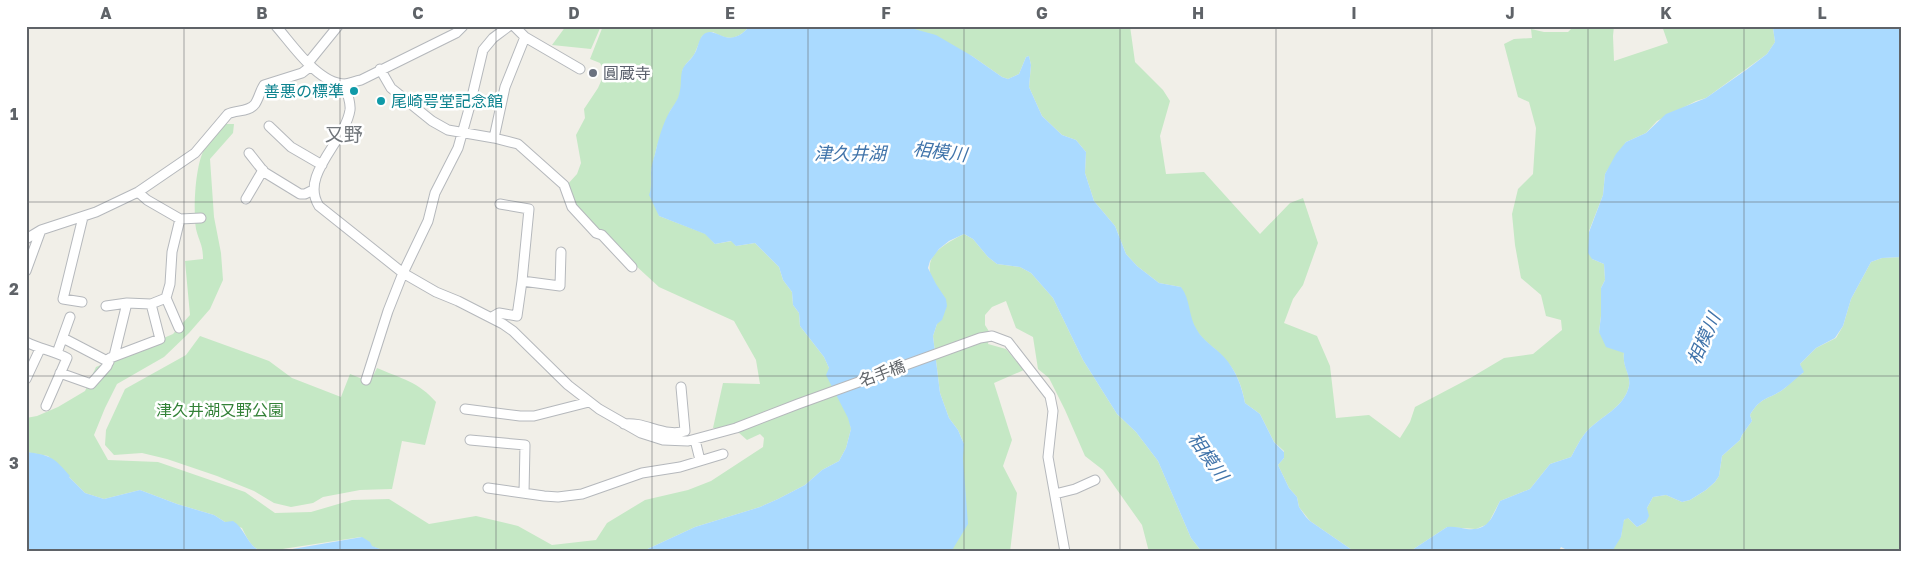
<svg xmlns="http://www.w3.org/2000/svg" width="1928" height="578" viewBox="0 0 1928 578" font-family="'Golos Text','Noto Sans JP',sans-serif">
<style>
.green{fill:#c5e8c5}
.water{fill:#aadaff}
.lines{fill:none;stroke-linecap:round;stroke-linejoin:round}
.minor-casing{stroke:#b5b8bc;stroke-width:11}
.minor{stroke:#fff;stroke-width:9}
.grid{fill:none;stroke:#5f6368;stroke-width:1;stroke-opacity:0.55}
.worship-dot{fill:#6b7280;stroke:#fff;stroke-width:2}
.culture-dot{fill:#0f9aa8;stroke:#fff;stroke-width:2}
.labels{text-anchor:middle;stroke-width:5;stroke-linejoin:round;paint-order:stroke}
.worship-label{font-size:16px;fill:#5b616d;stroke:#fff;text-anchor:start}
.culture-label{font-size:16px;fill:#0d838f;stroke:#fff;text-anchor:end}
.street-label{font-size:16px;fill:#5f6368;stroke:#fff}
.park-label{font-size:16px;fill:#348238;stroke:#fff}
.water-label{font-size:18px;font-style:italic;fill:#4174aa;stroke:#fff}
.quarter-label{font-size:19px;fill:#70757a;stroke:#fff}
.neatline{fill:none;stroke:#5f6368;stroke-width:2}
.grid-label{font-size:16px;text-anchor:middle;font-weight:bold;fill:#5f6368}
</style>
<rect width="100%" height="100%" fill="#f1efe8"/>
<path class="green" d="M 566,26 L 601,26 L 591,49 L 552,45 Z
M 603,26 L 750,26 C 737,40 729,41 713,32 L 702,36 L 694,55 L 686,64 L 682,71 L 683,84 L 678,100 L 670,111 L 657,146 L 651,171 L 652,187 L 659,216 L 706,234 L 715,244 L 732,241 L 736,246 L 755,243 L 779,267 L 783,280 L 792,292 L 793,305 L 799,313 L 800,326 L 824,357 L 829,368 L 834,388 L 849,418 L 851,429 L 846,448 L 839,461 L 822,470 L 805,485 L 778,499 L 760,507 L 695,527 L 641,552 L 388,552 L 371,546 L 361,537 L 263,552 C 251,548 247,538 242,528 L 225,522 L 214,515 L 177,504 L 140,490 L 104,499 L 85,493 L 48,456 L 26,452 L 26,418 L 37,416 L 58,407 L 85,391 L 96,367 L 173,334 L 190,315 L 185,261 L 203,259 C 203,244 199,242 196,229 C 193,210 195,164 205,148 C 211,139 219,131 226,124 L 234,124 L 233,133 L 210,159 L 214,217 L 221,253 L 223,280 L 210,309 L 189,333 L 164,357 L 117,384 L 105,408 L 94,435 L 108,460 L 158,462 L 245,492 L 275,513 L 311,512 L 352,500 L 389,499 L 429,524 L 476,516 L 518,526 L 552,545 L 596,540 L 607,523 L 645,500 L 688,490 L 711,481 L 763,447 L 764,438 L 760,434 L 747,440 L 738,432 L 713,428 L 723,383 L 760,384 L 756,360 L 734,321 L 659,287 L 586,220 L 573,203 L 567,185 L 577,174 L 581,163 L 576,135 L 585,118 L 584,109 L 598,88 L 605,72 L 600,63 L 590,59 Z
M 897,26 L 1130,26 L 1135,62 L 1163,90 L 1170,101 L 1160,136 L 1166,174 L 1204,172 L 1260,234 L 1290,203 L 1303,198 L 1318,243 L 1303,285 L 1293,299 L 1284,323 L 1317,336 L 1330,366 L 1336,418 L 1369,415 L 1400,438 L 1410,422 L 1415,407 L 1472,377 L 1504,358 L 1533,354 L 1562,330 L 1561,320 L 1546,316 L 1541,295 L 1521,278 L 1515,245 L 1512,214 L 1518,189 L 1533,174 L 1536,128 L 1529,102 L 1518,97 L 1504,44 L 1514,39 L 1532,38 L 1531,29 L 1544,32 L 1568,32 L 1574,26 L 1614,26 L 1613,36 L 1614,61 L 1668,43 L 1662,26 L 1778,26 L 1773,28 L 1775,42 L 1767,54 L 1706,98 L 1696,101 L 1657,121 L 1646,133 L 1626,142 L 1605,174 L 1603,195 L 1589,231 L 1592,259 L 1604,264 L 1605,280 L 1601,288 L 1601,316 L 1599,332 L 1624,352 C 1622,367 1631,374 1629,386 C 1624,408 1601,416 1587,431 C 1580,439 1576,448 1571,457 L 1550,464 L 1530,489 L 1500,501 L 1488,524 L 1476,529 L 1447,527 L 1409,552 L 1355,552 L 1310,521 L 1299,507 L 1297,497 L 1289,488 L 1278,465 L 1284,458 L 1284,451 L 1274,442 L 1260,414 L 1245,403 C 1242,386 1236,370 1224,358 C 1216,348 1204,342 1197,331 C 1189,318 1185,301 1181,287 L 1159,283 L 1137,266 L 1126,254 L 1115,226 L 1094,201 L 1085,173 L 1086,152 L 1076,140 L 1062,135 L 1042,116 L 1029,87 L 1031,65 L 1029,56 L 1026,57 L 1019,74 L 1008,79 L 1002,77 L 972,56 Z
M 964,234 L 973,239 L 988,257 L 997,264 L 1020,267 L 1031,273 L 1053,298 L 1083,360 L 1117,414 L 1136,432 L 1158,461 L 1191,538 L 1202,552 L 1149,552 L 1142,525 L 1103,470 L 1085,456 L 1065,410 L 1049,378 L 1038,369 L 1033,337 L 1016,328 L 1006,301 L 992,307 L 985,315 L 985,325 L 990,333 L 988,344 L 1006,349 L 1024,370 L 994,383 L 1012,440 L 1003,466 L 1017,493 L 1010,552 L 951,552 L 964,444 L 958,430 L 949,418 L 940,393 L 933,336 L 937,324 L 943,295 C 916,264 933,249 964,234 Z
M 1902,257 L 1902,552 L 1587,552 L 1600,549 L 1621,537 L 1623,522 L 1626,518 L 1628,518 L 1637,527 L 1646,522 L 1647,508 L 1653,497 L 1666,495 L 1682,502 L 1690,500 L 1706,490 L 1715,482 L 1719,476 L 1722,456 L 1740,440 L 1742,435 L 1752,421 L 1750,415 C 1762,395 1770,400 1785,388 C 1791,383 1796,377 1803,373 L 1800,364 L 1816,348 L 1836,338 L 1843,326 L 1851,299 L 1871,262 L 1882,258 Z
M 200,336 L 269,361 L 292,378 L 341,397 L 350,374 L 370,382 L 377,368 C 400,378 419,382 436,402 L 425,445 L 402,441 L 392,489 L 360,490 L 323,497 L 313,503 L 291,507 L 274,503 L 254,491 L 217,476 L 167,459 L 142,453 L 114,455 L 105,445 L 106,430 L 125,389 L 186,355 Z"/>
<path class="water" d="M 750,26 L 907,27 L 936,35 L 972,56 L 1002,77 L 1008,79 L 1019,74 L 1026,57 L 1029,56 L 1031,65 L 1029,87 L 1042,116 L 1062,135 L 1076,140 L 1086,152 L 1085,173 L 1094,201 L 1115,226 L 1126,254 L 1137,266 L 1159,283 L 1181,287 C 1191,300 1188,316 1197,330 C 1203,341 1216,348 1224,357 C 1236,370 1242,387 1245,403 L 1260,414 L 1274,442 L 1284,452 L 1284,458 L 1278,465 L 1289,488 L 1297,497 L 1299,507 L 1306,517 L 1310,521 L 1355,552 L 1202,552 L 1191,538 L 1158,461 L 1136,432 L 1117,414 L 1083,360 L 1053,298 L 1031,273 L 1020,267 L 997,264 L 988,257 L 973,239 L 964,234 L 949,241 L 939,249 L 930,261 L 928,268 L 936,284 L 946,299 L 947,306 L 942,320 L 937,324 L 933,336 L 940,393 L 949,418 L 958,430 L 964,444 L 963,459 L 968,524 L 951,552 L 641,552 L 695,527 L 760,507 L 778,499 L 805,485 L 822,470 L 839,461 L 846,448 L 851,429 L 848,418 L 826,375 L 829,368 L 824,357 L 800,326 L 799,313 L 793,305 L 792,292 L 783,280 L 779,267 L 755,243 L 736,246 L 731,241 L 715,244 L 705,234 L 659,216 L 649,195 C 652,187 651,181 651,173 C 651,167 653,160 655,154 C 658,140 663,123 670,111 C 673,106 676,102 678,98 C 682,87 680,81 682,71 C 684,64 690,61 693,56 C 698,50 698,40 703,35 C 716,23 726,53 750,26 Z
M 1778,26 L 1902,26 L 1902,257 L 1882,258 L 1871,262 L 1851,299 L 1843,326 L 1835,338 L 1816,348 L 1800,364 L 1804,372 C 1797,377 1792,383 1785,388 C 1770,400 1762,395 1750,415 L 1752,421 L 1742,435 L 1740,440 L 1722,456 L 1719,476 L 1715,482 L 1706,490 L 1690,500 L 1682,502 L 1666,495 L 1653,497 L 1647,508 L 1649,516 L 1646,522 L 1637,527 L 1628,518 L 1624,520 L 1621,537 L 1613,550 L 1594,549 L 1587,552 L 1571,552 L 1561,547 L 1558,552 L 1409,552 L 1447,527 C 1454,526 1460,528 1467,529 C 1489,531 1492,517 1500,501 L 1530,489 L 1550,464 L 1571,457 C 1576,448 1580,439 1587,431 C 1601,416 1624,408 1629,386 C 1631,375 1622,367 1624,353 L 1606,347 L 1599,332 L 1601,316 L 1601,288 L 1605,280 L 1604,264 L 1592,259 L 1588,253 L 1589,232 L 1603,195 L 1605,174 L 1616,154 L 1626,142 L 1646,133 L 1666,114 L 1706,98 L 1746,70 L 1767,54 L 1775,42 L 1773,28 Z
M 26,452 C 50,455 54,457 70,476 L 69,477 L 85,493 L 104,499 L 140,490 L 177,504 L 214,515 L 225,522 L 233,521 C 246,529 247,547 263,552 L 26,552 Z
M 362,537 L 370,542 L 372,546 L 388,552 L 275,552 Z"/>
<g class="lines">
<defs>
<path id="minor" d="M 276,26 C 292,44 318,84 345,84 C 350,83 356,81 361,80 L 456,33 L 463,26
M 514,26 L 525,37 L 580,69
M 308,63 L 338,26
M 380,69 L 391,88 L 432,121 L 448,130 L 494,138 L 505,87 L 525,37
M 344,84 C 347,92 351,102 350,110 C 345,142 299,175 319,206 L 403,273 L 436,292 L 458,301 L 503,324 L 513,331 L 568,385 L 599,409 L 641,433 L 663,440 L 688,441 L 736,428 L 798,404 L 980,338 L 992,336 L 1008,342 L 1050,396 L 1053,411 L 1048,457 L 1065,552
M 269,126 L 291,147 L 322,165
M 494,138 L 518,144 L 564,185 L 572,207 L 596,233 L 602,235 L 632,267
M 249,153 L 264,172 L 300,194 L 305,194 L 313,190
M 138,192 L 147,200 L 180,219 L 201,218
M 246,199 L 263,170
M 26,239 L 41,230 L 96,212 L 138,192 L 195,153 L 228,114 C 236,110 249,112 255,104 C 259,98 260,91 264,85 L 302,73 L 311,66
M 26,271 L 41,230
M 522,281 L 560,286 L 561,252
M 82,302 L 63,299 L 83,217
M 106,306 L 127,303 L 151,304 L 166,298
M 492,317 L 499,313 L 517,316 L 522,281 L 529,209 L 500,204
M 179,328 L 166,298 L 170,284 L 172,252 L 180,219
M 63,338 L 109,362
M 26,342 C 40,349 54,351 67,358 L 46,406
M 57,353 L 70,317
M 114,356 L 127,303
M 60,373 L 91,384 L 107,366 L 110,358 L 160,339 L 151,304
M 26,379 L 40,349
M 366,380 L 388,311 L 403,273 L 428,221 L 435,193 L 458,148 L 469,109 L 483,50 L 493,38 L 509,26
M 465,409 L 520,416 L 534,416 L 589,402
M 624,424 C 644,421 666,438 685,431 L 681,387
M 470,440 L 525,445 L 524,493
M 695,440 L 700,460
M 488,488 L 544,496 L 558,497 L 582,494 L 642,473 L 680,467 L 723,454
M 1055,494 L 1075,489 L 1095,480"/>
</defs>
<use href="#minor" class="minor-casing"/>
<use href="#minor" class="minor"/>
</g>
<path class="grid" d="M 184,26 L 184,552M 340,26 L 340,552M 496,26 L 496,552M 652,26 L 652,552M 808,26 L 808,552M 964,26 L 964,552M 1120,26 L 1120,552M 1276,26 L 1276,552M 1432,26 L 1432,552M 1588,26 L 1588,552M 1744,26 L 1744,552M 26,202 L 1902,202M 26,376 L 1902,376"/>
<circle class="worship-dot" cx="593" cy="73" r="5"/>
<g class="culture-dot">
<circle cx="354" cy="91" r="5"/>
<circle cx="381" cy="101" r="5"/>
</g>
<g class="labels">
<g class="worship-label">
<text x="603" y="79">圓蔵寺</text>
</g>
<g class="culture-label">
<text x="344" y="97">善悪の標準</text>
<text x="391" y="107" text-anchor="start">尾崎咢堂記念館</text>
</g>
<g class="street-label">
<text transform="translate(882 373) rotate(-20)" y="6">名手橋</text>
</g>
<g class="park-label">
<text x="220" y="416">津久井湖又野公園</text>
</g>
<g class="water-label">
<text transform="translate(940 152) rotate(7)" y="6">相模川</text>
<text x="850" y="160">津久井湖</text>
<text transform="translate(1704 339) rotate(-66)" y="6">相模川</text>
<text transform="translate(1208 457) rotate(55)" y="6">相模川</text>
</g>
<g class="quarter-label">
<text x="344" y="141">又野</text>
</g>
</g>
<rect width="1928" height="578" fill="none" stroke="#ffffff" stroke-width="55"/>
<rect x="28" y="28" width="1872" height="522" class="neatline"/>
<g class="grid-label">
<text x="106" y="19">A</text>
<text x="262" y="19">B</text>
<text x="418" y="19">C</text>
<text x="574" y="19">D</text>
<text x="730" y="19">E</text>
<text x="886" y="19">F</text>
<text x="1042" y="19">G</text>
<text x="1198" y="19">H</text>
<text x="1354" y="19">I</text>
<text x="1510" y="19">J</text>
<text x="1666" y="19">K</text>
<text x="1822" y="19">L</text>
<text x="14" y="120">1</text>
<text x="14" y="295">2</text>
<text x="14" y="469">3</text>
</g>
</svg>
